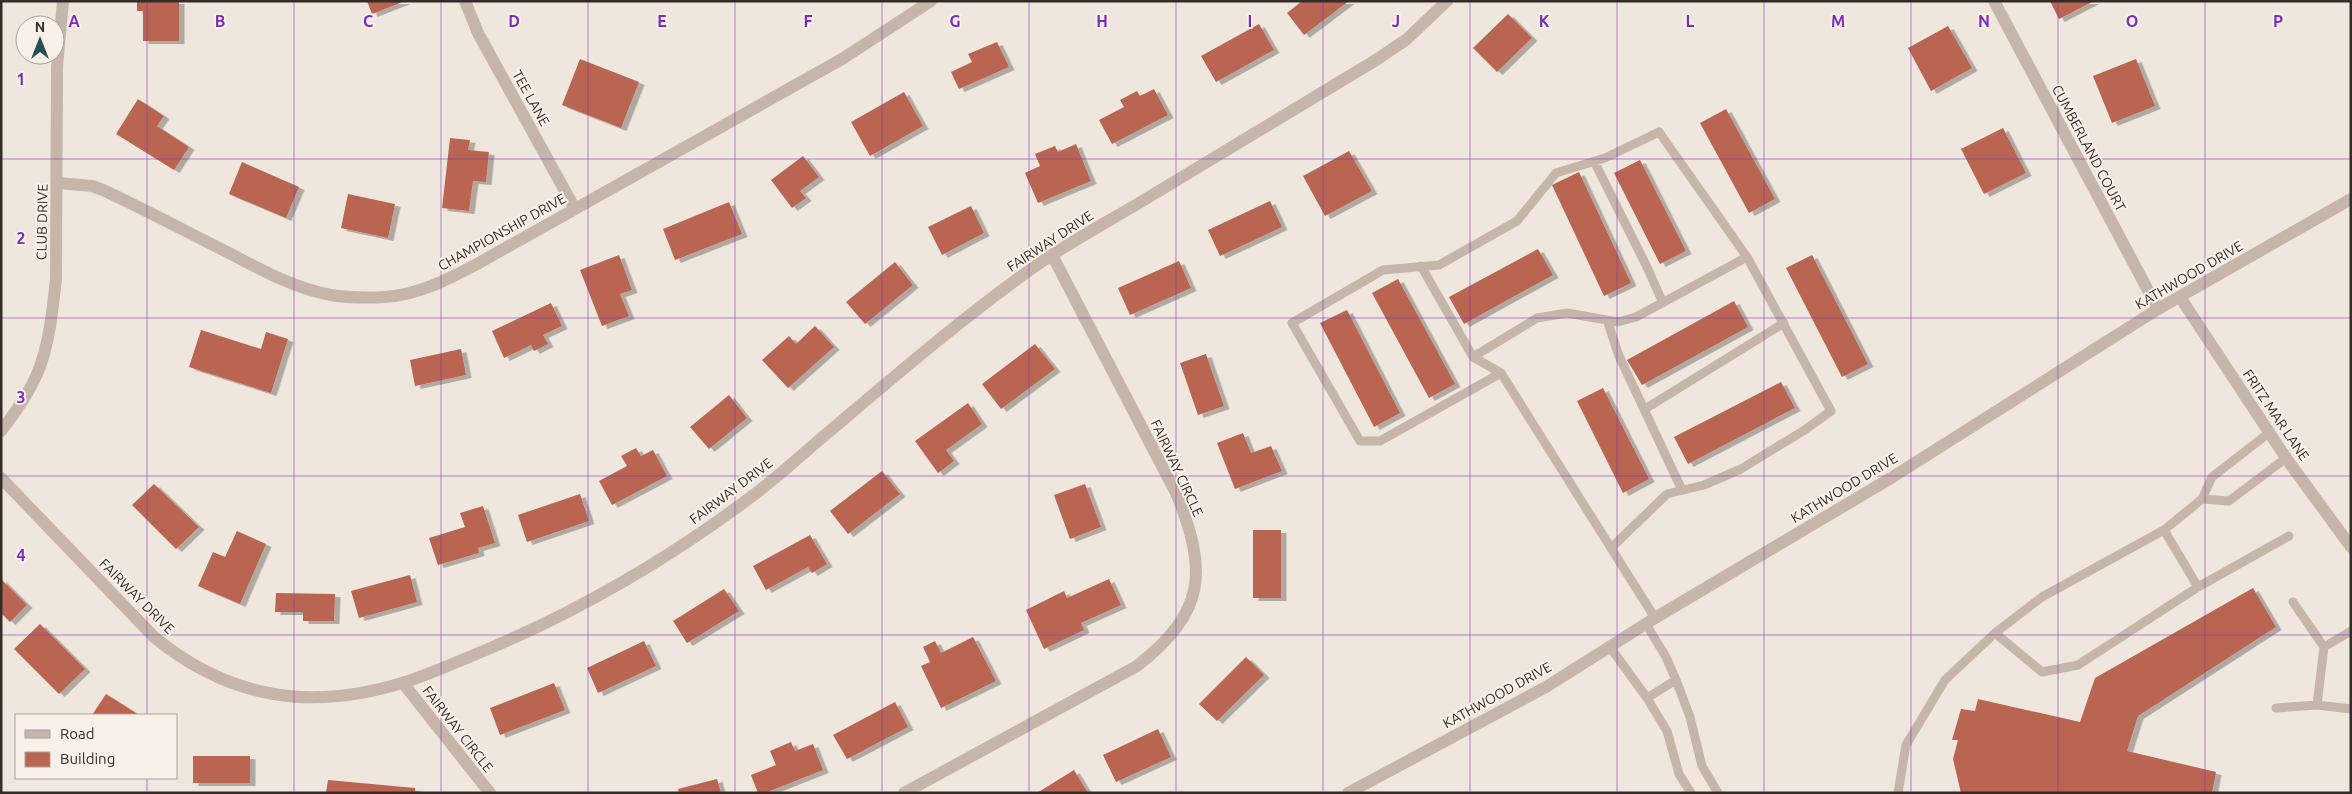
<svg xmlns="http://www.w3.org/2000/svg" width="2352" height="794" viewBox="0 0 2352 794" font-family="Ubuntu,sans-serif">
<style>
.building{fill:#b96551;filter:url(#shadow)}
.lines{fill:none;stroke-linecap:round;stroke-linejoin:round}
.service{stroke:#c6b6aa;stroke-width:9}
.minor{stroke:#c6b6aa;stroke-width:12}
.tertiary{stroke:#c6b6aa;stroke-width:12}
.grid{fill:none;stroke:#7b2cbf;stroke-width:1;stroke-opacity:0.55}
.labels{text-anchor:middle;stroke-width:4;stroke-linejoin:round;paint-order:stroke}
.street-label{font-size:14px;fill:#342c29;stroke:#f8f0e9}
.grid-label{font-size:16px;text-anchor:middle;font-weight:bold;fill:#7b2cbf;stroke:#f8f0e9;stroke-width:4;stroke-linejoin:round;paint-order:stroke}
</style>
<defs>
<filter id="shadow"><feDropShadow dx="5.5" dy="3" stdDeviation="0" flood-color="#0004"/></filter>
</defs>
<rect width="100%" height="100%" fill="#efe6dd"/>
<path class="building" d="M 137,1 L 179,1 L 179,41 L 143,41 L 143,11 L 137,11 Z
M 367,1 L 405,1 L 372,14 Z
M 1302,1 L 1349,1 L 1304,35 L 1287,13 Z
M 2050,1 L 2094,1 L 2059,19 Z
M 1508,14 L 1532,38 L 1497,72 L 1473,48 Z
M 1259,24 L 1274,50 L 1216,82 L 1201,56 Z
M 1948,26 L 1972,68 L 1931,91 L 1908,48 Z
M 997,42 L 1009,67 L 959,89 L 951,72 L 972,62 L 968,54 Z
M 580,59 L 639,82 L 621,128 L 562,105 Z
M 2136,59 L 2155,106 L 2112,123 L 2093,76 Z
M 1154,89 L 1168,115 L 1112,144 L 1099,120 L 1124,107 L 1120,100 L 1137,91 L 1140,96 Z
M 904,92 L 923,126 L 870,156 L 851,122 Z
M 138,99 L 164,116 L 157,126 L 189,147 L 174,170 L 116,134 Z
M 1726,109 L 1775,199 L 1749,213 L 1700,123 Z
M 2003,128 L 2026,173 L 1984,194 L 1961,149 Z
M 450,138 L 470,140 L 468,150 L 489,152 L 486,182 L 473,181 L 469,211 L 442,208 Z
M 1076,144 L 1091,181 L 1038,203 L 1025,173 L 1040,166 L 1035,154 L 1055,146 L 1058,152 Z
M 1349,151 L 1372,191 L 1325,216 L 1303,176 Z
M 803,156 L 819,177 L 800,191 L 806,198 L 792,208 L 771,180 Z
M 1640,160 L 1686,251 L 1660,264 L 1614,173 Z
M 242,162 L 299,187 L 286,218 L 229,194 Z
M 1579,172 L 1631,283 L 1604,296 L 1552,185 Z
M 348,194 L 395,204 L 388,238 L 341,228 Z
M 1270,201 L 1282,227 L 1220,256 L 1208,230 Z
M 729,202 L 742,234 L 675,260 L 663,229 Z
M 971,206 L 984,233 L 942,255 L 928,227 Z
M 1538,249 L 1553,275 L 1464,324 L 1449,297 Z
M 619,255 L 632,290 L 620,294 L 629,316 L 602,326 L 580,270 Z
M 1812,255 L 1868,364 L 1842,377 L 1786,268 Z
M 1179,261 L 1191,288 L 1130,315 L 1118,288 Z
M 895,262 L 913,285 L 865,324 L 846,302 Z
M 1398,279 L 1455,384 L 1429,398 L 1372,293 Z
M 1734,301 L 1748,327 L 1642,385 L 1627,360 Z
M 551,303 L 562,326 L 543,335 L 548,344 L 534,351 L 531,345 L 504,358 L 492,331 Z
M 1347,310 L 1400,413 L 1374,427 L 1320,323 Z
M 815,326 L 834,347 L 788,388 L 762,360 L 789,336 L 796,344 Z
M 201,330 L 261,349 L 266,332 L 288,339 L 271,393 L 189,367 Z
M 1035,344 L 1055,369 L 1001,409 L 982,384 Z
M 461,349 L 466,375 L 415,386 L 410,360 Z
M 1206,354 L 1224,406 L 1198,415 L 1180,363 Z
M 1781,382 L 1795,408 L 1688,464 L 1674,437 Z
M 1603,388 L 1649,479 L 1623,493 L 1577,401 Z
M 729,395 L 747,418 L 709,449 L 690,427 Z
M 968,403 L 982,424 L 946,450 L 954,461 L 938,473 L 915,441 Z
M 1243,433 L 1251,453 L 1271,446 L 1282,471 L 1235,489 L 1217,443 Z
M 636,448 L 641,456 L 653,450 L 667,476 L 612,505 L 599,481 L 627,466 L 621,456 Z
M 882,471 L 900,494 L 848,534 L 830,511 Z
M 154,484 L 199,527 L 176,549 L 132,505 Z
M 1085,484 L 1101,527 L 1070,539 L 1054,495 Z
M 580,494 L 589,521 L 527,542 L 518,515 Z
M 483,506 L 495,543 L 478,548 L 479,553 L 438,565 L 429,538 L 465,527 L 460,513 Z
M 1253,530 L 1281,530 L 1281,598 L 1253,598 Z
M 237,531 L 266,544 L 240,604 L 198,586 L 213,552 L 225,557 Z
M 810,535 L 827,564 L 812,573 L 808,567 L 766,590 L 753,566 Z
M 410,575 L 417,602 L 359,618 L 351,591 Z
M 1,579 L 27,605 L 10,622 L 1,613 Z
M 1109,579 L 1121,605 L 1081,623 L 1084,630 L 1044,649 L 1026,610 L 1064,591 L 1067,598 Z
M 2253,588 L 2276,627 L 2138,716 L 2127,751 L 2216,772 L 2212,793 L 1961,793 L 1953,759 L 1958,740 L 1952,740 L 1961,709 L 1975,711 L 1978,699 L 2080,722 L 2095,678 Z
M 724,589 L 739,611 L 687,643 L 673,621 Z
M 276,593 L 335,594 L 334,621 L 303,621 L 303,612 L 275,612 Z
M 40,624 L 85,669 L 59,694 L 14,649 Z
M 973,637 L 996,681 L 941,708 L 921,666 L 930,662 L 923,647 L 935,641 L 941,653 Z
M 644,641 L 656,666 L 598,693 L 587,668 Z
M 1246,657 L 1264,675 L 1217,721 L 1199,704 Z
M 554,683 L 565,710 L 500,735 L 490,708 Z
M 106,694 L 139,715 L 92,715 Z
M 895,702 L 908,727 L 847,759 L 833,735 Z
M 1158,729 L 1171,757 L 1116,782 L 1103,755 Z
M 791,742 L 795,751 L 813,744 L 823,770 L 765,793 L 758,793 L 751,775 L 776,765 L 770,751 Z
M 193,756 L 250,756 L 250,783 L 193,783 Z
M 1074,770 L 1088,793 L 1037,793 Z
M 717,779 L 721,793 L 679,793 L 678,789 Z
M 328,780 L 415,788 L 415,793 L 326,793 Z"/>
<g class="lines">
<path class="service" d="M 1594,161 L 1646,265 L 1663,303
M 1421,266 L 1473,357
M 1607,320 L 1619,356 L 1682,490
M 1501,373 L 1380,441 L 1360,441 L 1292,323 L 1383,270 L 1439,265 L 1517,221 L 1556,173 L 1605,158 L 1659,132 L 1747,257
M 1645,409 L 1784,323
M 2202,499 L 2229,501 L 2286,458
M 1611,548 L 1667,494 L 1704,485 L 1741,469 L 1803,431 L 1831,411 L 1747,257 L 1636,317 L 1618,322 L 1567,313 L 1537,318 L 1473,357 L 1501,373 L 1655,618
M 2198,587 L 2289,536
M 2293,602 L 2324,647
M 1646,624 L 1666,657 L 1676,680 L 1690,717 L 1702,766 L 1718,793
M 1995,633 L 2042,672 L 2078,665 L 2198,587 L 2164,530
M 1610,647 L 1647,698 L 1667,731 L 1679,774 L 1691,793
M 1647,698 L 1676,680
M 2317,705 L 2351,709
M 2276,708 L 2317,705 L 2324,647 L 2351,631
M 1898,793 L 1906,745 L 1945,680 L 1995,633 L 2042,597 L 2164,530 L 2202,499 L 2212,477 L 2270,432"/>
<path class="minor" d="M 465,1 L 478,33 L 575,209
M 1994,1 L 2158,309
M 58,183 L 92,186 L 103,190 C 146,210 187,232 229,253 C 261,270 296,289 331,295 C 349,298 367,298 385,297 C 418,295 449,279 477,264 L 842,59 L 931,1
M 2180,297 L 2286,458 L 2351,547
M 1,431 C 15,413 28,395 37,374 C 49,347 53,308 56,278 L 57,67 L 63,1
M 1,478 L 154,637 C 230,699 310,711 402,683 C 425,676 447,666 469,657 C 573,615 665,562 755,494 C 781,474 806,451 831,430 C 895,376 959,321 1027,272 C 1065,244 1108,222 1149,197 C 1224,151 1300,106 1376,60 L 1407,39 L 1447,1
M 403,683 L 490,793
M 904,793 L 1137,666 C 1206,612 1208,571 1176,493 L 1052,255"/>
<path class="tertiary" d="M 1348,793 L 1546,687 L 1655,618 L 1891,478 L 2158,309 L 2351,199"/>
</g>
<path class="grid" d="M 147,1 L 147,715M 294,1 L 294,793M 441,1 L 441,793M 588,1 L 588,793M 735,1 L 735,793M 882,1 L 882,793M 1029,1 L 1029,793M 1176,1 L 1176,793M 1323,1 L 1323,793M 1470,1 L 1470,793M 1617,1 L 1617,793M 1764,1 L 1764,793M 1911,1 L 1911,793M 2058,1 L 2058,793M 2205,1 L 2205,793M 1,159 L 2351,159M 1,318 L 2351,318M 1,476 L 2351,476M 1,635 L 2351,635M 147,778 L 147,793"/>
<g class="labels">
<g class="street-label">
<text transform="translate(531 98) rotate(61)" y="5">TEE LANE</text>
<text transform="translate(2089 148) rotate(62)" y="5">CUMBERLAND COURT</text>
<text transform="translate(42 222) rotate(-89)" y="5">CLUB DRIVE</text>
<text transform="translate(502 232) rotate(-29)" y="5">CHAMPIONSHIP DRIVE</text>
<text transform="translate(1050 241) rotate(-33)" y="5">FAIRWAY DRIVE</text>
<text transform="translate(2189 275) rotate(-30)" y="5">KATHWOOD DRIVE</text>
<text transform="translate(2276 415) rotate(56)" y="5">FRITZ MAR LANE</text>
<text transform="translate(1177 468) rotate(65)" y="5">FAIRWAY CIRCLE</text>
<text transform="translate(1844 488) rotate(-31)" y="5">KATHWOOD DRIVE</text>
<text transform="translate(731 491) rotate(-37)" y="5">FAIRWAY DRIVE</text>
<text transform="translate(137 596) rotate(45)" y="5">FAIRWAY DRIVE</text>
<text transform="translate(1497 695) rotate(-29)" y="5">KATHWOOD DRIVE</text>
<text transform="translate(458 729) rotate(52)" y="5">FAIRWAY CIRCLE</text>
</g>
</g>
<g class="grid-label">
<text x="74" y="27">A</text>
<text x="220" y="27">B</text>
<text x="368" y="27">C</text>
<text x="514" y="27">D</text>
<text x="662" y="27">E</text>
<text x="808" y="27">F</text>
<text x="955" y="27">G</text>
<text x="1102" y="27">H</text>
<text x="1250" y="27">I</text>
<text x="1396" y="27">J</text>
<text x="1544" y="27">K</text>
<text x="1690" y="27">L</text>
<text x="1838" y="27">M</text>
<text x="1984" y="27">N</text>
<text x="2132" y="27">O</text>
<text x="2278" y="27">P</text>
<text x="21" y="85">1</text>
<text x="21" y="244">2</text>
<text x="21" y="403">3</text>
<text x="21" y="561">4</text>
</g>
<rect width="2352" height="794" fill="none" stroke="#342c29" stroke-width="5"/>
<rect x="15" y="714" width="162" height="65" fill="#f8f0e9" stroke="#aaa29c"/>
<rect x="25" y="730" width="25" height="8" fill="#c6b6aa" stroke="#aaa29c"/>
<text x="60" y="739" font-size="15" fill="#342c29">Road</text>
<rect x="25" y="752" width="25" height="15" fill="#b96551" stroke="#aaa29c"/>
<text x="60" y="764" font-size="15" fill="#342c29">Building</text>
<g transform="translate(40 40)"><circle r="24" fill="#f8f0e9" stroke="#aaa29c"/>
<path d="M0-4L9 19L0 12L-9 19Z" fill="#235152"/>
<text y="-8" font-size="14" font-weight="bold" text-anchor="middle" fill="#342c29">N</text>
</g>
</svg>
